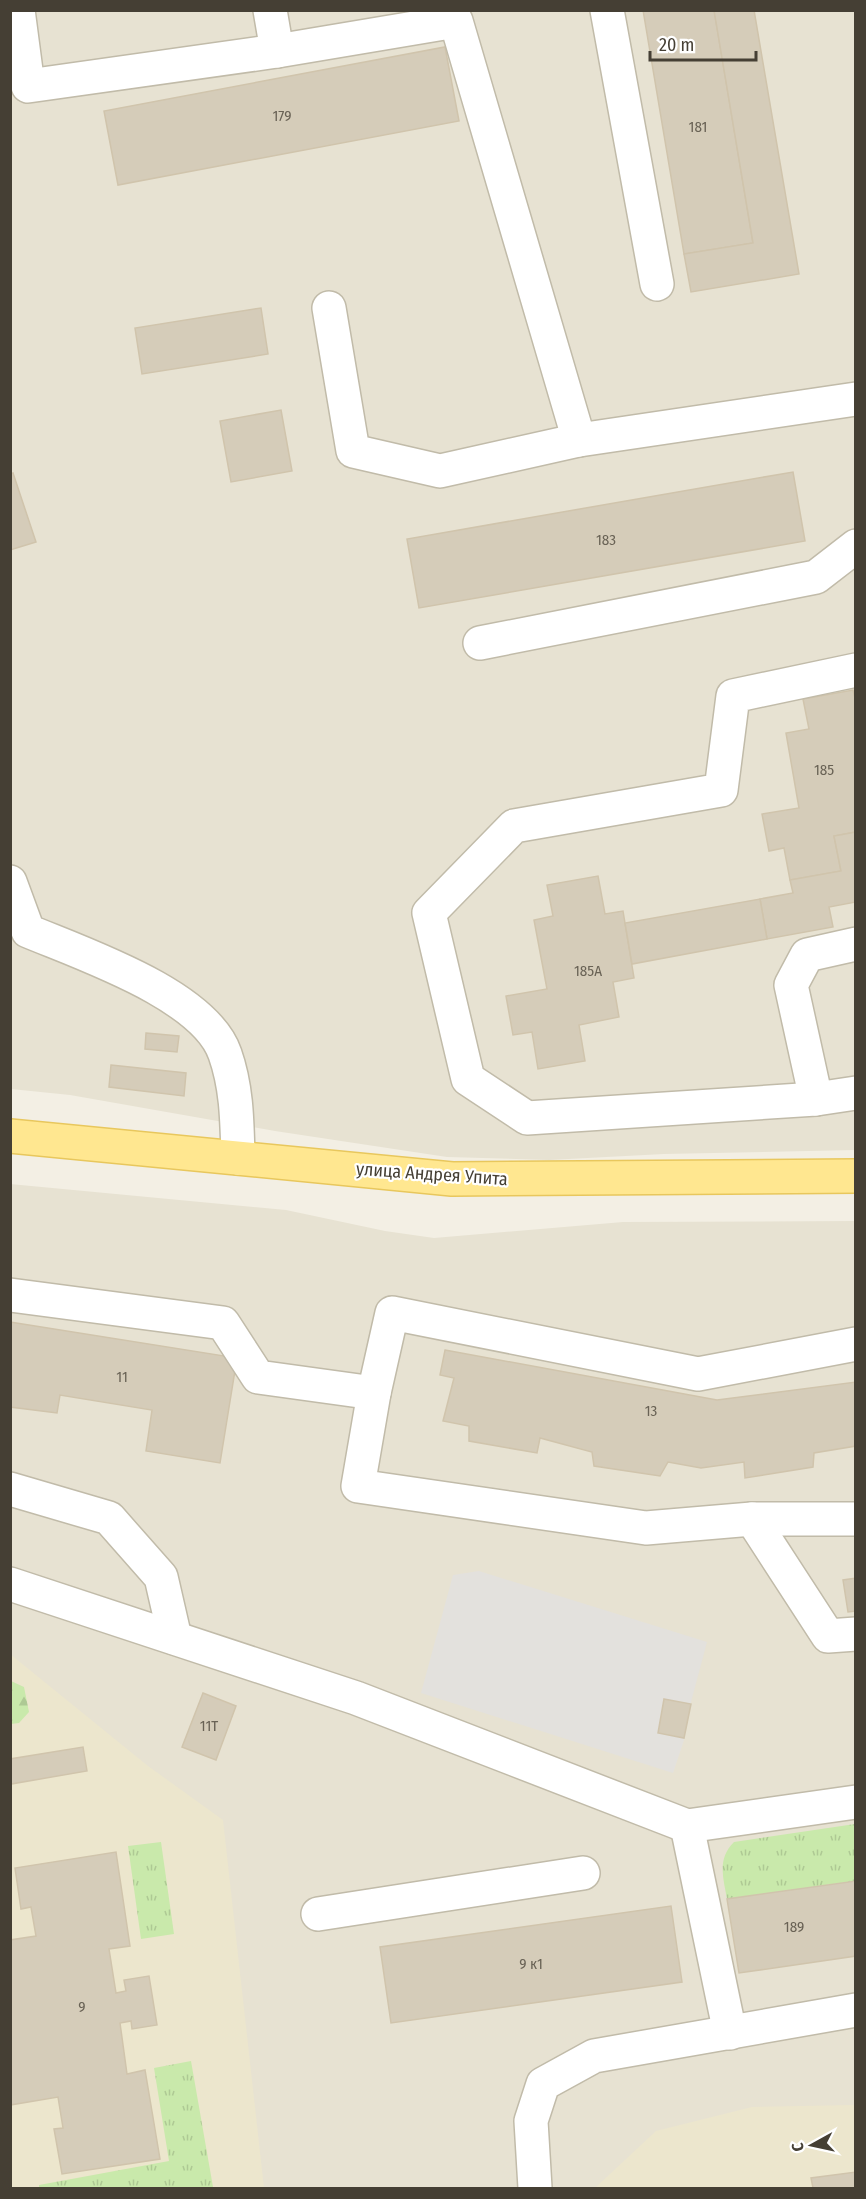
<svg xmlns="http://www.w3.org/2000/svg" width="866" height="2199" viewBox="0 0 866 2199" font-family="'Fira Sans Condensed',sans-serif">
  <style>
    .residential { fill: #e7e2d2 }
    .education { fill: #ece6cd }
    .grass { fill: url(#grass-tufts) }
    .forest { fill: url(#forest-firs) }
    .parking { fill: #e3e1dd }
    .building { fill: #d5ccb9; stroke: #d0c4ac; stroke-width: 1.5 }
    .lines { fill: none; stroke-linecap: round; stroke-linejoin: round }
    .minor-casing { stroke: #c1bba9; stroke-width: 36 }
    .major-casing { stroke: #e8c75d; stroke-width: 36 }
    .minor { stroke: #fff; stroke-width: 33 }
    .major { stroke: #ffe790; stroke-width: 33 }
    .labels { text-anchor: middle; stroke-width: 4.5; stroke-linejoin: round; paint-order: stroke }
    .number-label { font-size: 15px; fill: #696255 }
    .street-label { font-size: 18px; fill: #453f34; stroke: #fff }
  </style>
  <defs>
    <pattern id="grass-tufts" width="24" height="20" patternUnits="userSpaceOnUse" patternTransform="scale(1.5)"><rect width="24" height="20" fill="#c9e9ab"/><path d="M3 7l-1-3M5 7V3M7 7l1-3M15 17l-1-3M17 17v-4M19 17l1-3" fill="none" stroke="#aec994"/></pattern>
    <pattern id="forest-firs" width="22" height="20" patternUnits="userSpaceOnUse" patternTransform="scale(1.5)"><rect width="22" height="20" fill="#c9e9ab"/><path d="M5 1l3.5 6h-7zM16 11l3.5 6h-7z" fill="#aec994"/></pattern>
  </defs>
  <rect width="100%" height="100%" fill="#f3efe4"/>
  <!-- residential -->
  <g class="residential">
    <path d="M 11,11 L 855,11 L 855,1150 L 664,1154 L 549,1160 L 447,1157 L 275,1131 L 70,1095 L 11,1089 Z"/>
    <path d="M 10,1184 L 286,1210 L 385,1231 L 434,1238 L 623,1222 L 855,1221 L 855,2188 L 11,2188 Z"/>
  </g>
  <!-- education -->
  <g class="education">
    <path d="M 10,1654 L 148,1766 L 223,1820 L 264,2188 L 11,2188 Z"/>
    <path d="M 855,2105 L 855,2188 L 595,2188 L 656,2131 L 752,2107 Z"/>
  </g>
  <!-- grass -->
  <g class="grass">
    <path d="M 855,1824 L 855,1881 L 727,1899 C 723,1877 717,1859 734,1842 Z"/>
    <path d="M 161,1842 L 174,1934 L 141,1939 L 128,1846 Z"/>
    <path d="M 191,2061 L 213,2187 L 211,2188 L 39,2188 L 39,2185 L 169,2161 L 154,2068 Z"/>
  </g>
  <!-- forest -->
  <path class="forest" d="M 11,1681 L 24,1687 L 29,1712 L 19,1723 L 11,1724 Z"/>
  <!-- parking -->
  <path class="parking" d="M 479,1571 L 707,1642 L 691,1702 L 684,1740 L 673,1773 L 421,1693 L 453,1575 Z"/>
  <!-- building -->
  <g class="building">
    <path d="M 643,10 L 714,10 L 753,243 L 684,254 Z"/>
    <path d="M 714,10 L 754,10 L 799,274 L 691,292 L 684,254 L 753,243 Z"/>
    <path d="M 445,47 L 459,121 L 118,185 L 104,111 Z"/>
    <path d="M 261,308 L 268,354 L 142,374 L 135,328 Z"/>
    <path d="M 281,410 L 292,471 L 231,482 L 220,421 Z"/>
    <path d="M 793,472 L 805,541 L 419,608 L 407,539 Z"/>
    <path d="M 13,473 L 36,542 L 10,550 L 10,474 Z"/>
    <path d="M 853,690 L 856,702 L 856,832 L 834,836 L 841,871 L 790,880 L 784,848 L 769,851 L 762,814 L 799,808 L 786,733 L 809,729 L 803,699 Z"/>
    <path d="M 856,832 L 856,902 L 829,907 L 833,927 L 767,939 L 760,899 L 793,893 L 790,880 L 841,871 L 834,836 Z"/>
    <path d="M 598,876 L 605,914 L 623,911 L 634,978 L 613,982 L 619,1017 L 579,1025 L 585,1061 L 538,1069 L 532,1032 L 513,1035 L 506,996 L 547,989 L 534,920 L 553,916 L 547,885 Z"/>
    <path d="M 760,899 L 767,939 L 632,964 L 625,923 Z"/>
    <path d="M 146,1033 L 179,1036 L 177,1052 L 145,1049 Z"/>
    <path d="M 111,1065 L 186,1073 L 184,1096 L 109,1087 Z"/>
    <path d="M 10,1322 L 237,1358 L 220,1463 L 146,1451 L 152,1410 L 60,1395 L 57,1413 L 10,1407 Z"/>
    <path d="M 445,1350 L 717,1400 L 856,1382 L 856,1446 L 814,1453 L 813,1467 L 745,1478 L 744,1462 L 701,1468 L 668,1462 L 660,1476 L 594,1466 L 592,1452 L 540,1438 L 537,1453 L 469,1441 L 469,1426 L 443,1421 L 454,1378 L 440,1375 Z"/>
    <path d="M 856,1578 L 856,1611 L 848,1612 L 843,1580 Z"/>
    <path d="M 203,1693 L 236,1706 L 216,1760 L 182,1747 Z"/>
    <path d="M 664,1699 L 691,1704 L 684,1738 L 658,1733 Z"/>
    <path d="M 83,1747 L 87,1771 L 11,1784 L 10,1759 Z"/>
    <path d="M 116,1852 L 130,1946 L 109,1949 L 116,1993 L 126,1991 L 124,1980 L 149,1976 L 157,2025 L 132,2029 L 131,2021 L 120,2023 L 127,2074 L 145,2070 L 160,2159 L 62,2174 L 54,2129 L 63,2128 L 58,2097 L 10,2105 L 10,1940 L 36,1936 L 31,1907 L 21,1909 L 15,1868 Z"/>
    <path d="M 856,1881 L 856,1956 L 739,1973 L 727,1899 Z"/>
    <path d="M 671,1906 L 682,1982 L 391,2023 L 380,1947 Z"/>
    <path d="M 856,2172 L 856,2188 L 813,2188 L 811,2178 Z"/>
  </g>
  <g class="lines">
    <defs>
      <g id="minor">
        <path d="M 18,10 L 28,86 L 277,51 L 456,21 L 579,440 L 856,399"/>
        <path d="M 270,10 L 277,51"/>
        <path d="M 607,10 L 657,284"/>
        <path d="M 329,308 L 353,451 L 440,471 L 579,440"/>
        <path d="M 480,643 L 816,577 L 856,546"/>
        <path d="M 856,670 L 733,696 L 721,790 L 514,826 L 429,913 L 468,1079 L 527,1118 L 816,1099 L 856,1093"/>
        <path d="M 10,882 L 28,931 C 83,954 205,995 225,1054 C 237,1088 237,1122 238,1158"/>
        <path d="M 816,1099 L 791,985 L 807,955 L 856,944"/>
        <path d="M 10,1295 L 223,1323 L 258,1377 L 374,1393"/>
        <path d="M 856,1344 L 698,1374 L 392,1313 L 374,1393 L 358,1486 L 646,1528 L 752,1519 L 856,1519"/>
        <path d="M 10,1489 L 109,1518 L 161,1577 L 175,1638"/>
        <path d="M 752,1519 L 828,1636 L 856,1634"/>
        <path d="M 10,1584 L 356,1698 L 687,1826 L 856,1802"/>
        <path d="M 687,1826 L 730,2033"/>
        <path d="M 318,1914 L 583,1873"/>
        <path d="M 535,2188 L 531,2121 L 543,2084 L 594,2056 L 856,2010"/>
      </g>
      <path id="major" d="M 10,1136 L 452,1179 L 856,1176"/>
    </defs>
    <!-- minor casing -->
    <use href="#minor" class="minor-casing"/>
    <!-- major casing -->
    <use href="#major" class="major-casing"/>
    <!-- minor -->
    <use href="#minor" class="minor"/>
    <!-- major -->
    <use href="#major" class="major"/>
  </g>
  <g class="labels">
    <!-- number labels -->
    <g class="number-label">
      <text x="282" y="121">179</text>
      <text x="698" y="132">181</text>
      <text x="606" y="545">183</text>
      <text x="824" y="775">185</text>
      <text x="588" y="976">185А</text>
      <text x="122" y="1382">11</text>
      <text x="651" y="1416">13</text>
      <text x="209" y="1731">11Т</text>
      <text x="794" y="1932">189</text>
      <text x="531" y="1969">9 к1</text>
      <text x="82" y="2012">9</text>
    </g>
    <!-- street labels -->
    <g class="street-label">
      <text transform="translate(432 1174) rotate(4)" y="6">улица Андрея Упита</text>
    </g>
  </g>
  <!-- border -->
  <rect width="866" height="2199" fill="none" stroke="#453f34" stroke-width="24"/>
  <!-- north arrow -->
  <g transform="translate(812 2145) rotate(262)" stroke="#ffffff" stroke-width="4.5" paint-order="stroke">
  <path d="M0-4.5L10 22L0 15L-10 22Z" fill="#453f34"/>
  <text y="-9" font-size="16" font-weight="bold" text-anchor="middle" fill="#453f34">С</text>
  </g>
  <!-- scale -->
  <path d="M650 51v9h106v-9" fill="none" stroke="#453f34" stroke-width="3"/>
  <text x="659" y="51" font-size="18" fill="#453f34" stroke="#ffffff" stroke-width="4.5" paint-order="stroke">20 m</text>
</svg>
